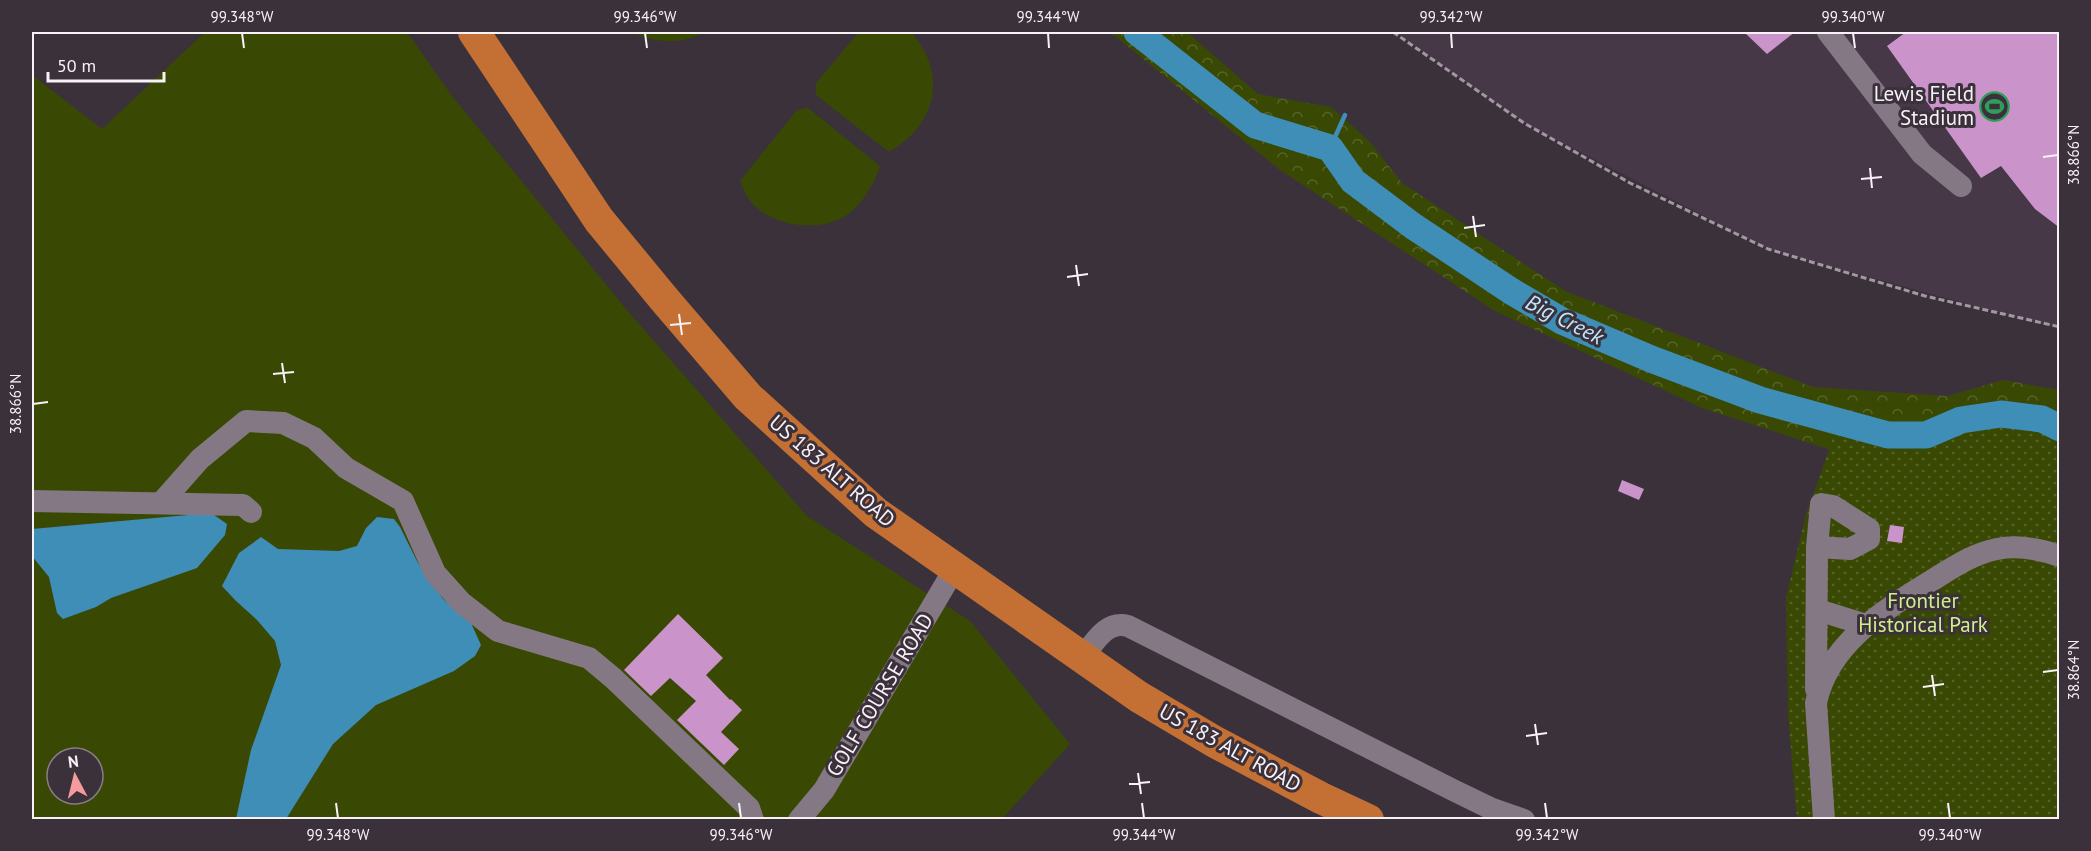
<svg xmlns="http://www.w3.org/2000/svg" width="2091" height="851" viewBox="0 0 2091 851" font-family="'PT Sans',sans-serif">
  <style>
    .built { fill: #473847 }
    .green { fill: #394904; fill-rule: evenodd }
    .forest { fill: url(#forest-crowns) }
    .park { fill: url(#park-dots) }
    .water { fill: #3f8eb8 }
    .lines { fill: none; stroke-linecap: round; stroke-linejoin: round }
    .stream { stroke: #3f8eb8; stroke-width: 4.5 }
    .river { stroke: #3f8eb8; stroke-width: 27 }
    .building { fill: #ca93ca }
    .path { stroke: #a198a1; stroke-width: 3; stroke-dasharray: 6 3; stroke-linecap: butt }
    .minor { stroke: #847884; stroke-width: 22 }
    .highway { stroke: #c47034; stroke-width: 32 }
    .ticks { fill: none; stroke: #f8f1f8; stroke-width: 2 }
    .labels { text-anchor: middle; stroke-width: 6; stroke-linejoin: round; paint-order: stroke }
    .poi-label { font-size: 21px; fill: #f8f1f8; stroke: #3b313b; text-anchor: end }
    .street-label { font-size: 21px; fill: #f8f1f8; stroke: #3b313b }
    .park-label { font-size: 21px; fill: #d1ef8d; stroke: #3b313b }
    .water-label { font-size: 22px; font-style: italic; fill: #c0e7fe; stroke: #3b313b }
    .neatline { fill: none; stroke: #f8f1f8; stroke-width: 2 }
    .ticks-label { font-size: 15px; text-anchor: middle; fill: #f8f1f8 }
  </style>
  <defs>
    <pattern id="forest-crowns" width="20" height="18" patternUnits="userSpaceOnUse" patternTransform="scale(1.5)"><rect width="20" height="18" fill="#394904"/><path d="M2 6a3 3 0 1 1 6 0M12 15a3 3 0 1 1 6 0" fill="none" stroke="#566429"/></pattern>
    <pattern id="park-dots" width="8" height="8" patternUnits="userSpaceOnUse" patternTransform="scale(1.5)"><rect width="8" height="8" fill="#394904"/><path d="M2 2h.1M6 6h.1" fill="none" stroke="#566429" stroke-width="1.8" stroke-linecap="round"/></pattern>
  </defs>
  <rect width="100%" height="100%" fill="#3b313b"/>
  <!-- built -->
  <path class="built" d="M 1395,32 L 2059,32 L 2059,327 L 2048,326 L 1768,249 L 1524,123 Z"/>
  <!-- green -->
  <g class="green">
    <path d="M 205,32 L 407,32 L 452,96 L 626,309 L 807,516 L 970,621 L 1070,744 L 1002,819 L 32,819 L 32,75 L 102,129 ZM 57,758 L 93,758 L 93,794 L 57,794 Z"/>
    <path d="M 631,32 L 705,32 C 681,45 656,43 631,32 Z"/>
    <path d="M 859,32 L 911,32 C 948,74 937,124 889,152 L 816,95 L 816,83 Z"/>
    <path d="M 808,108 L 880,166 C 873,187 861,207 842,218 C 814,232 772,226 751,202 C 746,196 743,188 740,181 L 797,110 Z"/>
  </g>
  <!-- forest -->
  <path class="forest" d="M 1110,32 L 1187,32 L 1258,94 L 1331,107 L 1370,142 L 1402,183 L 1565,291 L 1813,387 L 1948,396 L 2003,380 L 2059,390 L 2059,484 L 1921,479 L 1702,408 L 1495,311 L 1280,170 Z"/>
  <!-- park -->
  <path class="park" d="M 1845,406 L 1926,435 L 1961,420 L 2001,414 L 2042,419 L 2059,428 L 2059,819 L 1797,820 L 1788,714 L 1786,598 L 1806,514 Z"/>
  <!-- water -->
  <g class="water">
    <path d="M 188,515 L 214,515 L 227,524 L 225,535 L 197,568 L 111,598 L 96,607 L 63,619 L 57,613 L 49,577 L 32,556 L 32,529 Z"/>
    <path d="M 377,517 L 394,519 L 400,527 L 418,563 L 443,599 L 471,623 L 481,645 L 475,656 L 454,671 L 376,705 L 333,744 L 286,819 L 236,819 L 251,750 L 281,665 L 275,641 L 257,620 L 235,600 L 222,586 L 239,553 L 261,537 L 278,549 L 339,551 L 357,546 L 366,528 Z"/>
  </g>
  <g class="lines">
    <!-- stream -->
    <path class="stream" d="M 1330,148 L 1345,115"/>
    <!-- river -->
    <path class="river" d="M 1137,32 L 1255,125 L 1330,148 L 1353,181 L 1413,226 L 1511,291 L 1562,321 L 1651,359 L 1760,400 L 1888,435 L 1926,435 L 1961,420 L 2001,414 L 2042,419 L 2060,428"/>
  </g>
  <!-- building -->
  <g class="building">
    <path d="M 1744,32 L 1795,32 L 1767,54 Z"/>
    <path d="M 1906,32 L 2060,32 L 2060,228 L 2035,209 L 2001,166 L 1981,178 L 1887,46 Z"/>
    <path d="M 1622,480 L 1644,489 L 1639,500 L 1618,491 Z"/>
    <path d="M 1890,525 L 1904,527 L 1902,543 L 1887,541 Z"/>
    <path d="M 678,614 L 723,658 L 706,675 L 730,700 L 731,699 L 742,710 L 721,732 L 739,749 L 724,765 L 677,720 L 696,701 L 670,678 L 651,696 L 624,670 Z"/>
  </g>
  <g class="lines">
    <!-- path -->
    <path class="path" d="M 1393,32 L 1524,123 L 1630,183 L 1768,249 L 1925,296 L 2060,327"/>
    <!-- minor -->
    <g class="minor">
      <path d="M 1828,32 L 1922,154 L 1961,186"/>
      <path d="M 32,501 L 243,505 L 251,512"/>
      <path d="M 161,503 L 200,459 L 246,421 L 283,423 L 314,438 L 346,468 L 403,501 L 435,573 L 462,603 L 498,631 L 589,658 L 613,678 L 749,808 L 753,820"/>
      <path d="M 1818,610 L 1866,625"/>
      <path d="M 1083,657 C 1094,643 1106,620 1128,626 L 1453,790 L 1490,808 L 1524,820"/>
      <path d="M 1816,689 L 1817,547 L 1821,504 L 1833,506 L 1869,529 L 1869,539 L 1850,549 L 1817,547"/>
      <path d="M 799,820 L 824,790 L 955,568"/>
      <path d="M 1824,820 L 1816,703 C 1828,644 1884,610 1931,581 C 1952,568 1972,554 1997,549 C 2017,545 2040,549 2060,556"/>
    </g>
    <!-- highway -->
    <path class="highway" d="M 474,32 L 599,220 L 664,299 L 748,397 L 876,513 L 1139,697 L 1215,742 L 1321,798 L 1368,820"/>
  </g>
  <!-- ticks -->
  <path class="ticks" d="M 242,33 L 244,48M 645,33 L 647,48M 1048,33 L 1049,48M 1451,33 L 1452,48M 1853,33 L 1855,48M 2043,157 L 2058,155M 1870,168 L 1872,188M 1861,179 L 1882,177M 1473,216 L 1476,237M 1464,228 L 1485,225M 1076,265 L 1079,286M 1067,277 L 1088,274M 679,314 L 682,335M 670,325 L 691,323M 282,363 L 285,383M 273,374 L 294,372M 33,404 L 48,402M 2043,672 L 2058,670M 1932,675 L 1935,696M 1923,687 L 1944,684M 1535,724 L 1538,745M 1526,736 L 1547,733M 1138,773 L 1141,794M 1129,784 L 1150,782M 336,803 L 338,818M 739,803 L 741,818M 1142,803 L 1144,818M 1545,803 L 1547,818M 1948,803 L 1950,818"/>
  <!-- icons -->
  <defs>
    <symbol id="stadium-ring" viewBox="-11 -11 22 22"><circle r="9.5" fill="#3b313b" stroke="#2e9e5b" stroke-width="1.5"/><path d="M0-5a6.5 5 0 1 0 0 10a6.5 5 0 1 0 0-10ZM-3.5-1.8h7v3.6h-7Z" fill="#2e9e5b"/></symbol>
  </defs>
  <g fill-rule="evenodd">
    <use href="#stadium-ring" x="1978" y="90" width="33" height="33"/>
  </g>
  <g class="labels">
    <!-- poi labels -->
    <g class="poi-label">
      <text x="1974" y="101">Lewis Field<tspan x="1974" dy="24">Stadium</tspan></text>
    </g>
    <!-- street labels -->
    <g class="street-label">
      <text transform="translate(832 471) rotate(41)" y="7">US 183 ALT ROAD</text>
      <text transform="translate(880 695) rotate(-59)" y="7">GOLF COURSE ROAD</text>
      <text transform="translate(1230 748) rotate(29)" y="7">US 183 ALT ROAD</text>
    </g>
    <!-- park labels -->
    <g class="park-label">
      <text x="1923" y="608">Frontier<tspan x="1923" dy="24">Historical Park</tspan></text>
    </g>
    <!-- water labels -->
    <g class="water-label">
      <text transform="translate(1565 319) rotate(27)" y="8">Big Creek</text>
    </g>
  </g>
  <!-- border -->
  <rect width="2091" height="851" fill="none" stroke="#3b313b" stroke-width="66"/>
  <!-- north arrow -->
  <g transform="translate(75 776) rotate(353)"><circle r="28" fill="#3b313b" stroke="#877e87" stroke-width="1.5"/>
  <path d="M0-4.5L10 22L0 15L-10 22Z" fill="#f59b9d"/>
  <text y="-9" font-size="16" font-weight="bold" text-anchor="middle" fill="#f8f1f8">N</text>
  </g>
  <!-- scale -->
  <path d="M48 72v9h116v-9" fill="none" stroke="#f8f1f8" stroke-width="3"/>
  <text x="57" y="72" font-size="18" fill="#f8f1f8" stroke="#3b313b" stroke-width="4.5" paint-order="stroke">50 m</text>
  <rect x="33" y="33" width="2025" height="785" class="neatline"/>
  <g class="ticks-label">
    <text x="242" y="22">99.348°W</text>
    <text x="645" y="22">99.346°W</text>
    <text x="1048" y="22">99.344°W</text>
    <text x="1451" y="22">99.342°W</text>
    <text x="1853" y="22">99.340°W</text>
    <text transform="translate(2074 155) rotate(-90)" y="5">38.866°N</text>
    <text transform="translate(16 404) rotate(-90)" y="5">38.866°N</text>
    <text transform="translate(2074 670) rotate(-90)" y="5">38.864°N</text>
    <text x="338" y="840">99.348°W</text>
    <text x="741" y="840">99.346°W</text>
    <text x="1144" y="840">99.344°W</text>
    <text x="1547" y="840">99.342°W</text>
    <text x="1950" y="840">99.340°W</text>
  </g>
</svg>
